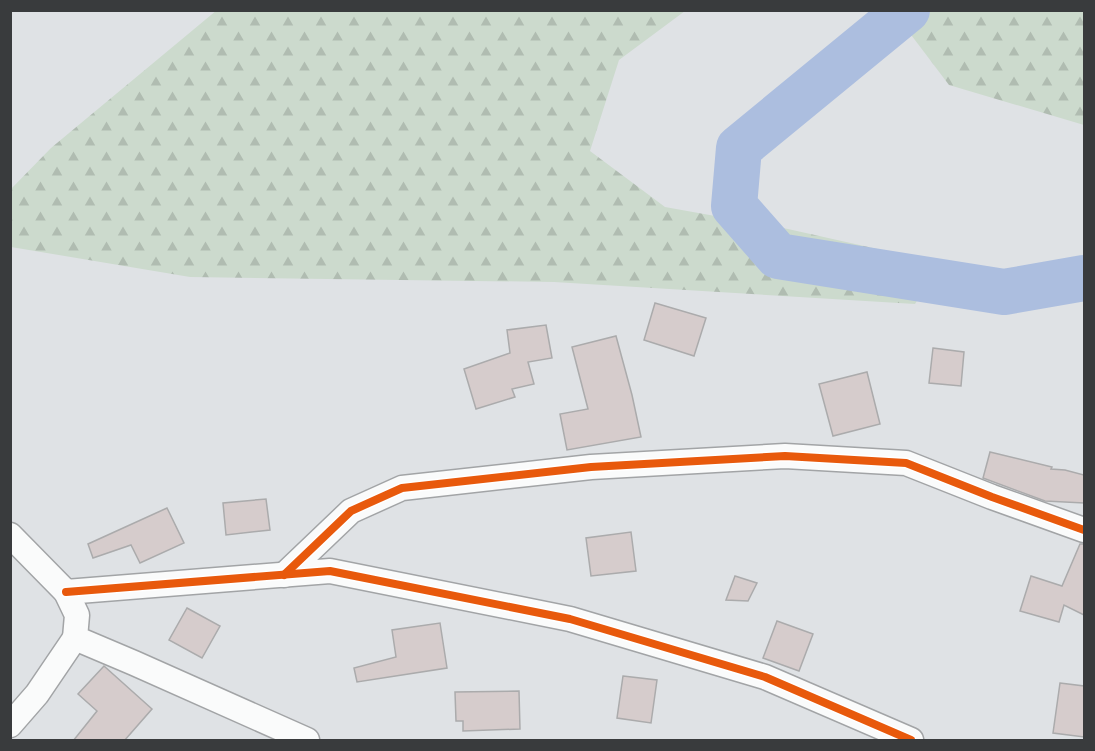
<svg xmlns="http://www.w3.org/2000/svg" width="1095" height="751" viewBox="0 0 1095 751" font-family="'PT Sans Narrow',sans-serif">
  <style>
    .forest { fill: url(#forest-firs) }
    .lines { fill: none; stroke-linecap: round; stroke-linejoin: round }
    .river { stroke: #acbedf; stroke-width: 46 }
    .building { fill: #d6cccc; stroke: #ababac; stroke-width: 1.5 }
    .minor-casing { stroke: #a2a4a6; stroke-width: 27 }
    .minor { stroke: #fafbfb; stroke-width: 24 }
    .cycleway-casing { stroke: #fff; stroke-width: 11 }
    .cycleway { stroke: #e8590c; stroke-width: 8 }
  </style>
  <defs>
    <pattern id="forest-firs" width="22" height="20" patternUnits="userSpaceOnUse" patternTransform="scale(1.5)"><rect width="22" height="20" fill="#ccdacd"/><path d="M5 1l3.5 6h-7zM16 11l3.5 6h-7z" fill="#b0bcb1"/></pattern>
  </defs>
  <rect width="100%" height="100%" fill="#dfe2e5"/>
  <!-- forest -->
  <g class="forest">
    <path d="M 217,10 L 685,11 L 619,60 L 590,151 L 665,207 L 788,229 L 940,263 L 915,304 L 554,282 L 190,277 L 11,247 L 11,189 L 51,148 Z"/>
    <path d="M 1083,11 L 1084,12 L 1084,125 L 949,85 L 893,11 Z"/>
  </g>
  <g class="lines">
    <!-- river -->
    <path class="river" d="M 907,10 L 739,148 L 734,206 L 778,256 L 1004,292 L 1084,278"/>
  </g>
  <!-- building -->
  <g class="building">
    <path d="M 655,303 L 706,318 L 694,356 L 644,340 Z"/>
    <path d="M 546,325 L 552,358 L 528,362 L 534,384 L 512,389 L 515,397 L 476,409 L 464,369 L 510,353 L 507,330 Z"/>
    <path d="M 616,336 L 632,395 L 641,437 L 567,450 L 560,414 L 588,409 L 572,347 Z"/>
    <path d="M 933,348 L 964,352 L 961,386 L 929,383 Z"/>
    <path d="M 867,372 L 880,424 L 833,436 L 819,384 Z"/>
    <path d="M 990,452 L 1052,467 L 1051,469 L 1065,470 L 1084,475 L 1084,503 L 1045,501 L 983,478 Z"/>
    <path d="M 266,499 L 270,530 L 226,535 L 223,503 Z"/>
    <path d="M 167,508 L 184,543 L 140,563 L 131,545 L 93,558 L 88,544 Z"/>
    <path d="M 631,532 L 636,571 L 591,576 L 586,538 Z"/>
    <path d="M 1080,544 L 1084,544 L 1084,615 L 1064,605 L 1059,622 L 1020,611 L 1031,576 L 1062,586 Z"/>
    <path d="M 735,576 L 757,583 L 748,601 L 726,600 Z"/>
    <path d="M 187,608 L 220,626 L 202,658 L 169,640 Z"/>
    <path d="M 777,621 L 813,634 L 799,671 L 763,658 Z"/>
    <path d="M 440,623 L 447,668 L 357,682 L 354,668 L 396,657 L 392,630 Z"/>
    <path d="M 104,666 L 152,709 L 124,741 L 73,741 L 97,711 L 78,694 Z"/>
    <path d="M 623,676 L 657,680 L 651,723 L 617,718 Z"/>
    <path d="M 1060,683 L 1084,686 L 1084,737 L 1053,733 Z"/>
    <path d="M 519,691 L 520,729 L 463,731 L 463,721 L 456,721 L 455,692 Z"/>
  </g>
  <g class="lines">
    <defs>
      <g id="minor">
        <path d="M 10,535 L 66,592 L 77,615 L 75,638 L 134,663 L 307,740"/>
        <path d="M 284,575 L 351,511 L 402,488 L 591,467 L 785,456 L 906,463 L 992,497 L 1084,530"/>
        <path d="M 66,592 L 330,571 L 570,619 L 765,677 L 911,740"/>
        <path d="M 10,725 L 37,694 L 75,638"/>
      </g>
    </defs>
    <!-- minor casing -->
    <use href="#minor" class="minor-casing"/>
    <!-- minor -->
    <use href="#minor" class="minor"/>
    <defs>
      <g id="cycleway">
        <path d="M 284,575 L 351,511 L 402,488 L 591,467 L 785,456 L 906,463 L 992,497 L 1084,530"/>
        <path d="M 66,592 L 330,571 L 570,619 L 765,677 L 911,740"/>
      </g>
    </defs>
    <!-- cycleway casing -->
    <use href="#cycleway" class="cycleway-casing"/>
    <!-- cycleway -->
    <use href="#cycleway" class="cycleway"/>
  </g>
  <!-- border -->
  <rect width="1095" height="751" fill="none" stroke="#393b3d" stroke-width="24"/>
</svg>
